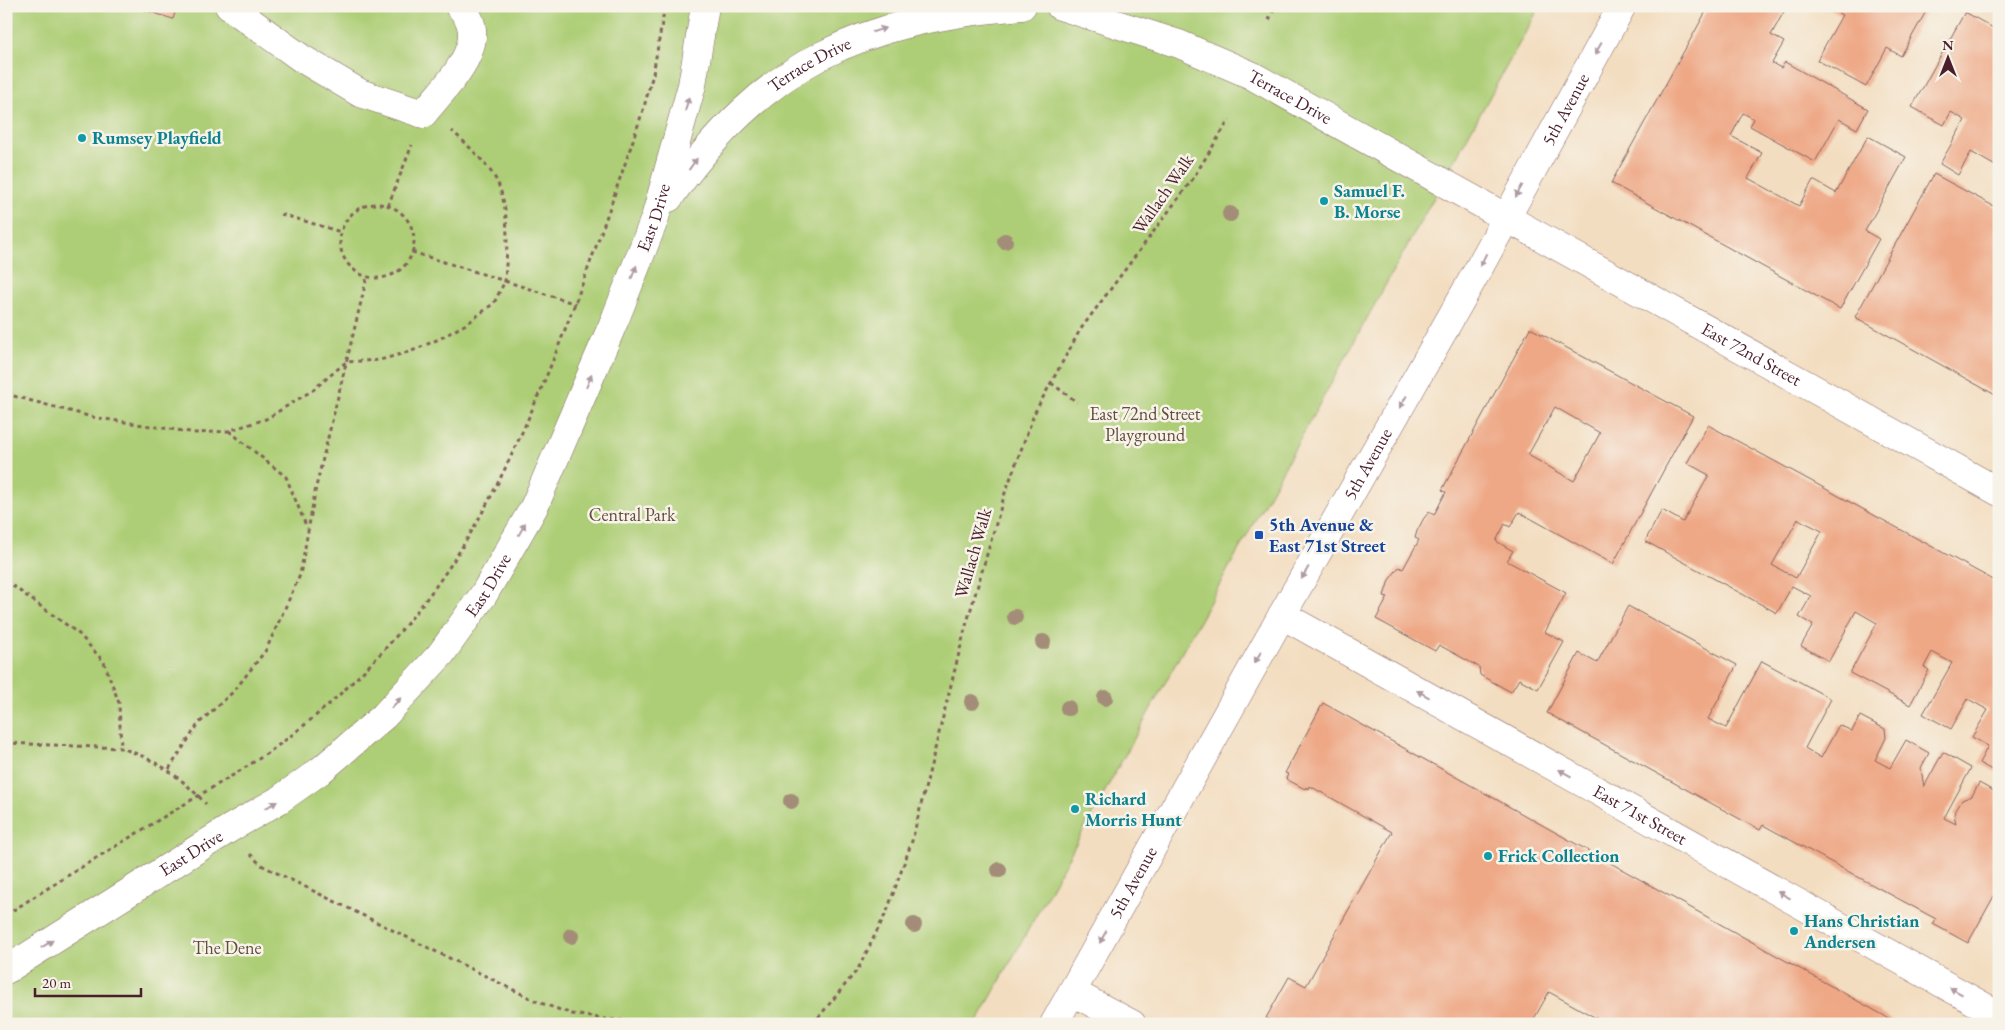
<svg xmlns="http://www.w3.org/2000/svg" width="2005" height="1030" viewBox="0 0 2005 1030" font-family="'EB Garamond',serif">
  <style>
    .green { fill: #adce76; stroke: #7c7650 }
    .building { fill: #eea886; fill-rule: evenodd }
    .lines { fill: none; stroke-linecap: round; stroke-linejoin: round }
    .minor-casing { stroke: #85625f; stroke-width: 29 }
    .major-casing { stroke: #85625f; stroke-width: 29 }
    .path { stroke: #85625f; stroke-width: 3; stroke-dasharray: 4 4; stroke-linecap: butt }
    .minor { stroke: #fff; stroke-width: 28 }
    .major { stroke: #fff; stroke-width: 28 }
    .tree { fill: #a48d78 }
    .oneway { fill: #ae9aa0 }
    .culture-dot { fill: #0f9aa8; stroke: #f7f3e8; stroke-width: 2 }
    .transit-dot { fill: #1a4fb4; stroke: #f7f3e8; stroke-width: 2 }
    .labels { text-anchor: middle; stroke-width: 5; stroke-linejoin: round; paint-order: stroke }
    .street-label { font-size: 18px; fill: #4a1f2b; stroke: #f7f3e8 }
    .culture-label { font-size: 18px; font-weight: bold; fill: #0d838f; stroke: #f7f3e8; text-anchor: start }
    .park-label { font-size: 18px; fill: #634b3e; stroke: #f7f3e8 }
    .transit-label { font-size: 18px; font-weight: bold; fill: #164399; stroke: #f7f3e8; text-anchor: start }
  </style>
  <rect width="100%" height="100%" fill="#f7f3e8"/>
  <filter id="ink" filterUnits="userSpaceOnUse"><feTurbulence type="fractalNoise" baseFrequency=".02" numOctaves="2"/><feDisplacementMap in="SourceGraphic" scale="10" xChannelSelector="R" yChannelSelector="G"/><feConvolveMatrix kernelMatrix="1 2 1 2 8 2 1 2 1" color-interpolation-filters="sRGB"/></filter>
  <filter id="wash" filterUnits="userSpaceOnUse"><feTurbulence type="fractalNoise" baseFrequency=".0096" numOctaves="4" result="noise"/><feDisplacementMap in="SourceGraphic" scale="20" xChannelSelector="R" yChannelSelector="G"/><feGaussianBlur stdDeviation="1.12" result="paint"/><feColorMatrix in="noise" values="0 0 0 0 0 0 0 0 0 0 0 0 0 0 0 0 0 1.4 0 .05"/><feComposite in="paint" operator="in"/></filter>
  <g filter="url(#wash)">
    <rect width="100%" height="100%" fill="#f3ddc0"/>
    <!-- green -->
    <path class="green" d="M 6,6 L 1540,6 L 976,1024 L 6,1024 Z"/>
    <g id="blocks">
      <!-- building -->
      <g class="building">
        <path d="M 132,6 L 177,6 L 173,19 Z"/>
        <path d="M 1709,6 L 1787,6 L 1771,35 L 1784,42 L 1772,63 L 1781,68 L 1785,62 L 1868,109 L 1857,129 L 1839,119 L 1815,162 L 1750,126 L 1754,119 L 1743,113 L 1731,136 L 1762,153 L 1748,178 L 1799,206 L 1813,180 L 1836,193 L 1868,136 L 1906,157 L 1865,231 L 1879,239 L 1840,309 L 1611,183 Z"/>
        <path d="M 1826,6 L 1929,6 L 1901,56 L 1887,48 L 1866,87 L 1817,60 L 1842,15 Z"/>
        <path d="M 1965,12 L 1997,30 L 1999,26 L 1999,168 L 1971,152 L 1958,175 L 1940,164 L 1965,120 L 1951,112 L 1944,125 L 1912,107 Z"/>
        <path d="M 1934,174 L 1999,209 L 1999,397 L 1855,317 Z"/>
        <path d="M 1530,328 L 1693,416 L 1613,564 L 1519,512 L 1510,527 L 1505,524 L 1496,541 L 1513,551 L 1507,561 L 1566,593 L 1545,632 L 1564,642 L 1538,689 L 1519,679 L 1511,692 L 1480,675 L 1479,667 L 1439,645 L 1435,651 L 1376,619 L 1388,597 L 1384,596 L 1389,580 L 1399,567 L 1403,569 L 1419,540 L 1415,538 L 1417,531 L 1424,518 L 1429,512 L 1434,515 L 1446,492 L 1442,490 ZM 1555,407 L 1600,433 L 1574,481 L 1528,455 Z"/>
        <path d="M 1708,425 L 1999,583 L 1999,774 L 1979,763 L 1988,746 L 1972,737 L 1988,710 L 1968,699 L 1951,729 L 1923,714 L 1952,663 L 1932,652 L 1924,667 L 1929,670 L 1910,705 L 1850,673 L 1877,623 L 1856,611 L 1829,661 L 1801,646 L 1813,625 L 1799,617 L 1811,596 L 1792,586 L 1777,613 L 1645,541 L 1662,510 L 1683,522 L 1709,475 L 1687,463 ZM 1798,519 L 1822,531 L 1796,578 L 1772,565 Z"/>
        <path d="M 1628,606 L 1737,665 L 1708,719 L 1726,728 L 1762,661 L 1831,699 L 1805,748 L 1821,758 L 1839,725 L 1852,731 L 1860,716 L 1885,729 L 1886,738 L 1875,760 L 1890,768 L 1906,740 L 1929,753 L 1921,768 L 1924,787 L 1943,752 L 1971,768 L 1944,818 L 1956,824 L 1954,814 L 1962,800 L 1972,796 L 1979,783 L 1999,794 L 1999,887 L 1968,943 L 1933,924 L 1936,919 L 1871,884 L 1763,825 L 1760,830 L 1547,713 L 1579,653 L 1597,663 Z"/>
        <path d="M 1323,703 L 1711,919 L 1899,1024 L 1607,1024 L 1549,992 L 1531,1024 L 1277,1024 L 1266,1018 L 1289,977 L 1306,986 L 1392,832 L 1310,786 L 1309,789 L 1306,787 L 1305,789 L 1286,779 L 1288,774 L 1285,773 Z"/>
      </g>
    </g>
  </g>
  <g filter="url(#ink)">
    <use href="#blocks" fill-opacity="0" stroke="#85625f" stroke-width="1"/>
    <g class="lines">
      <defs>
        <g id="minor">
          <path d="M 229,6 L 301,58 L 360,93 L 423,114 C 445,86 496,41 459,6"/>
          <path id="s1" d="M 1060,6 L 1179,44 L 1251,75 L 1505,217"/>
          <path id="s2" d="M 669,198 C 765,62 858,20 1022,6"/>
          <path id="s3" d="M 1282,615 L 1999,1015"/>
          <path id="s4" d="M 6,970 L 229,829 L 279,800 L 320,771 L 384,716 L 441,654 L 484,594 L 534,507 L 616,317 L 655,218 L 692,85 L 705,6"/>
          <path d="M 1072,992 L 1132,1024"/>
        </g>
        <g id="major">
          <path id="s5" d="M 1505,217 L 1999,492"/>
          <path id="s6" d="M 1054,1024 L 1282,615 L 1479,268 L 1622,6"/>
          <path d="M 1998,1024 L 1999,1022"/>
        </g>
      </defs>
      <!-- minor casing -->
      <use href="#minor" class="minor-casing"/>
      <!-- major casing -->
      <use href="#major" class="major-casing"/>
      <!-- path -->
      <g class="path">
        <path d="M 1269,20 L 1275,6"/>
        <circle cx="377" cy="241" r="37"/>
        <path d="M 388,206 L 412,145"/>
        <path d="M 281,214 L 341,232"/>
        <path d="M 412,252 L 505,281 C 507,249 510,216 499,186 C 493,169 466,143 452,131"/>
        <path d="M 1051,383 L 1077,402"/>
        <path d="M 6,394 L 92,417 L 196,433 L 228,431 L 266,419 L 313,390 L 346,362 L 380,360 L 412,351 L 441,338 L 468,323 L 494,303 L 505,281 L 576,304"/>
        <path d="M 229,431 L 286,477 L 307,528"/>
        <path d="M 6,581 L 79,634 L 104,662 L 119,703 L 121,748"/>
        <path d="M 6,743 L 121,748 C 157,760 180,776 206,804"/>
        <path d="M 169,769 L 199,723 L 234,691 L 266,650 L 300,575 L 316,487 L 367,277"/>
        <path d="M 250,854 L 261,865 L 538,1002 L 572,1014 L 605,1019 L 670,1024"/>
        <path d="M 6,915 C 69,874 134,835 198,796 C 232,776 266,756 297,731 C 351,688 401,636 441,579 C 486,515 519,442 549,370 C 584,283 615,195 644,107 L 653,74 L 665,6"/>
        <path d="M 813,1024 L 858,969 L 887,911 L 912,841 L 965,629 L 1005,493 L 1035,412 L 1080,330 L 1192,180 L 1229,120"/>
      </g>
      <!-- minor -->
      <use href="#minor" class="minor"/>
      <!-- major -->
      <use href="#major" class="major"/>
    </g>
    <!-- trees -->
    <g class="tree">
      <circle cx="1230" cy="214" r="8"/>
      <circle cx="1005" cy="241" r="8"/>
      <circle cx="1015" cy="617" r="8"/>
      <circle cx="1043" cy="642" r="8"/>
      <circle cx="1105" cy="698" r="8"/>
      <circle cx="972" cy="702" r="8"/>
      <circle cx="1068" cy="708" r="8"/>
      <circle cx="791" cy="801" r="8"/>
      <circle cx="999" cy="870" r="8"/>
      <circle cx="914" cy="925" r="8"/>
      <circle cx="571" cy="936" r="8"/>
    </g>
    <!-- one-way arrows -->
    <defs><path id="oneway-solid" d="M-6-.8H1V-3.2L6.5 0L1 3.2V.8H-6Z" transform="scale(1.25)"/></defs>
    <g class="oneway">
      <use href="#oneway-solid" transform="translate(879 30) rotate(-17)"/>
      <use href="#oneway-solid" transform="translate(1598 49) rotate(119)"/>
      <use href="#oneway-solid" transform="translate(687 104) rotate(-76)"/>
      <use href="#oneway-solid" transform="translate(693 164) rotate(-54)"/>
      <use href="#oneway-solid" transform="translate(1519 191) rotate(119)"/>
      <use href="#oneway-solid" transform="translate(1483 260) rotate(117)"/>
      <use href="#oneway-solid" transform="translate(634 272) rotate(-69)"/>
      <use href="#oneway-solid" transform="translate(589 381) rotate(-67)"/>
      <use href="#oneway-solid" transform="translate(1403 402) rotate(120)"/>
      <use href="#oneway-solid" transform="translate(522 529) rotate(-62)"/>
      <use href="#oneway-solid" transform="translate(1305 573) rotate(120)"/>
      <use href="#oneway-solid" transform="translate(1258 657) rotate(119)"/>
      <use href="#oneway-solid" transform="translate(1423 694) rotate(-151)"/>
      <use href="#oneway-solid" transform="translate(396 703) rotate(-47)"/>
      <use href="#oneway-solid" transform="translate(1565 773) rotate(-151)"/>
      <use href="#oneway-solid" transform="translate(271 805) rotate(-30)"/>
      <use href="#oneway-solid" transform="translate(1784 895) rotate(-151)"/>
      <use href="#oneway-solid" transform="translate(1103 937) rotate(119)"/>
      <use href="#oneway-solid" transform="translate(47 944) rotate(-32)"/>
      <use href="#oneway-solid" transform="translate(1956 991) rotate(-151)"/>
    </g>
  </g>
  <!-- markers -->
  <g class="culture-dot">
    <circle cx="82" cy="138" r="5"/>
    <circle cx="1324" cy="201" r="5"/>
    <circle cx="1075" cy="809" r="5"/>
    <circle cx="1488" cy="856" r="5"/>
    <circle cx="1794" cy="931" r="5"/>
  </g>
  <rect class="transit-dot" x="1254" y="530" width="10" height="10" rx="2.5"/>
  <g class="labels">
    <!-- street labels -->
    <g class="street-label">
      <text dy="6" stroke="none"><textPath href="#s2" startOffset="196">Terrace Drive</textPath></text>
      <text dy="6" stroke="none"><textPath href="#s1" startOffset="248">Terrace Drive</textPath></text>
      <text dy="6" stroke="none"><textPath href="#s6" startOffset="1048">5th Avenue</textPath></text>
      <text transform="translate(1163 194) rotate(-55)" y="6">Wallach Walk</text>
      <text dy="6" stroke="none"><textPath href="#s4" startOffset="1028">East Drive</textPath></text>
      <text dy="6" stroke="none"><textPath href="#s5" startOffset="282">East 72nd Street</textPath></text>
      <text dy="6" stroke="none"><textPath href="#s6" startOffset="642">5th Avenue</textPath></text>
      <text transform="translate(973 553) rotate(-74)" y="6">Wallach Walk</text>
      <text dy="6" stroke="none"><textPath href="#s4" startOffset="624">East Drive</textPath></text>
      <text dy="6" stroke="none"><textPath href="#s3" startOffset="410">East 71st Street</textPath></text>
      <text dy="6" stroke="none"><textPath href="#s4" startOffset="219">East Drive</textPath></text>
      <text dy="6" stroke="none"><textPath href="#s6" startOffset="162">5th Avenue</textPath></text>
    </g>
    <!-- culture labels -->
    <g class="culture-label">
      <text x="92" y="144">Rumsey Playfield</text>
      <text x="1334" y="197">Samuel F.<tspan x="1334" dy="21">B. Morse</tspan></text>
      <text x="1085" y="805">Richard<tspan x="1085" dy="21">Morris Hunt</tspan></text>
      <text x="1498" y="862">Frick Collection</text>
      <text x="1804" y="927">Hans Christian<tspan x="1804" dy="21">Andersen</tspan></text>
    </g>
    <!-- park labels -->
    <g class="park-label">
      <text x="1145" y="420">East 72nd Street<tspan x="1145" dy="21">Playground</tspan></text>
      <text x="632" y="521">Central Park</text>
      <text x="227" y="954">The Dene</text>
    </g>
    <!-- transit labels -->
    <g class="transit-label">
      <text x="1269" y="531">5th Avenue &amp;<tspan x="1269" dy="21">East 71st Street</tspan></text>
    </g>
  </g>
  <!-- margin -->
  <rect width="2005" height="1030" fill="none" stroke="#f7f3e8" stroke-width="25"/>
  <!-- north arrow -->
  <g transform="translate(1948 58)" stroke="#f7f3e8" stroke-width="4" paint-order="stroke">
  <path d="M0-4L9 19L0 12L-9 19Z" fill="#4a1f2b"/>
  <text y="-8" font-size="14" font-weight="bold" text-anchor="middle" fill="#4a1f2b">N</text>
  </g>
  <!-- scale -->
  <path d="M35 988v8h106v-8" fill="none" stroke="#4a1f2b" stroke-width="2.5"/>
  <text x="42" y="988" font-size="15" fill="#4a1f2b" stroke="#f7f3e8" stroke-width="4" paint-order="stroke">20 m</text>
</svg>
